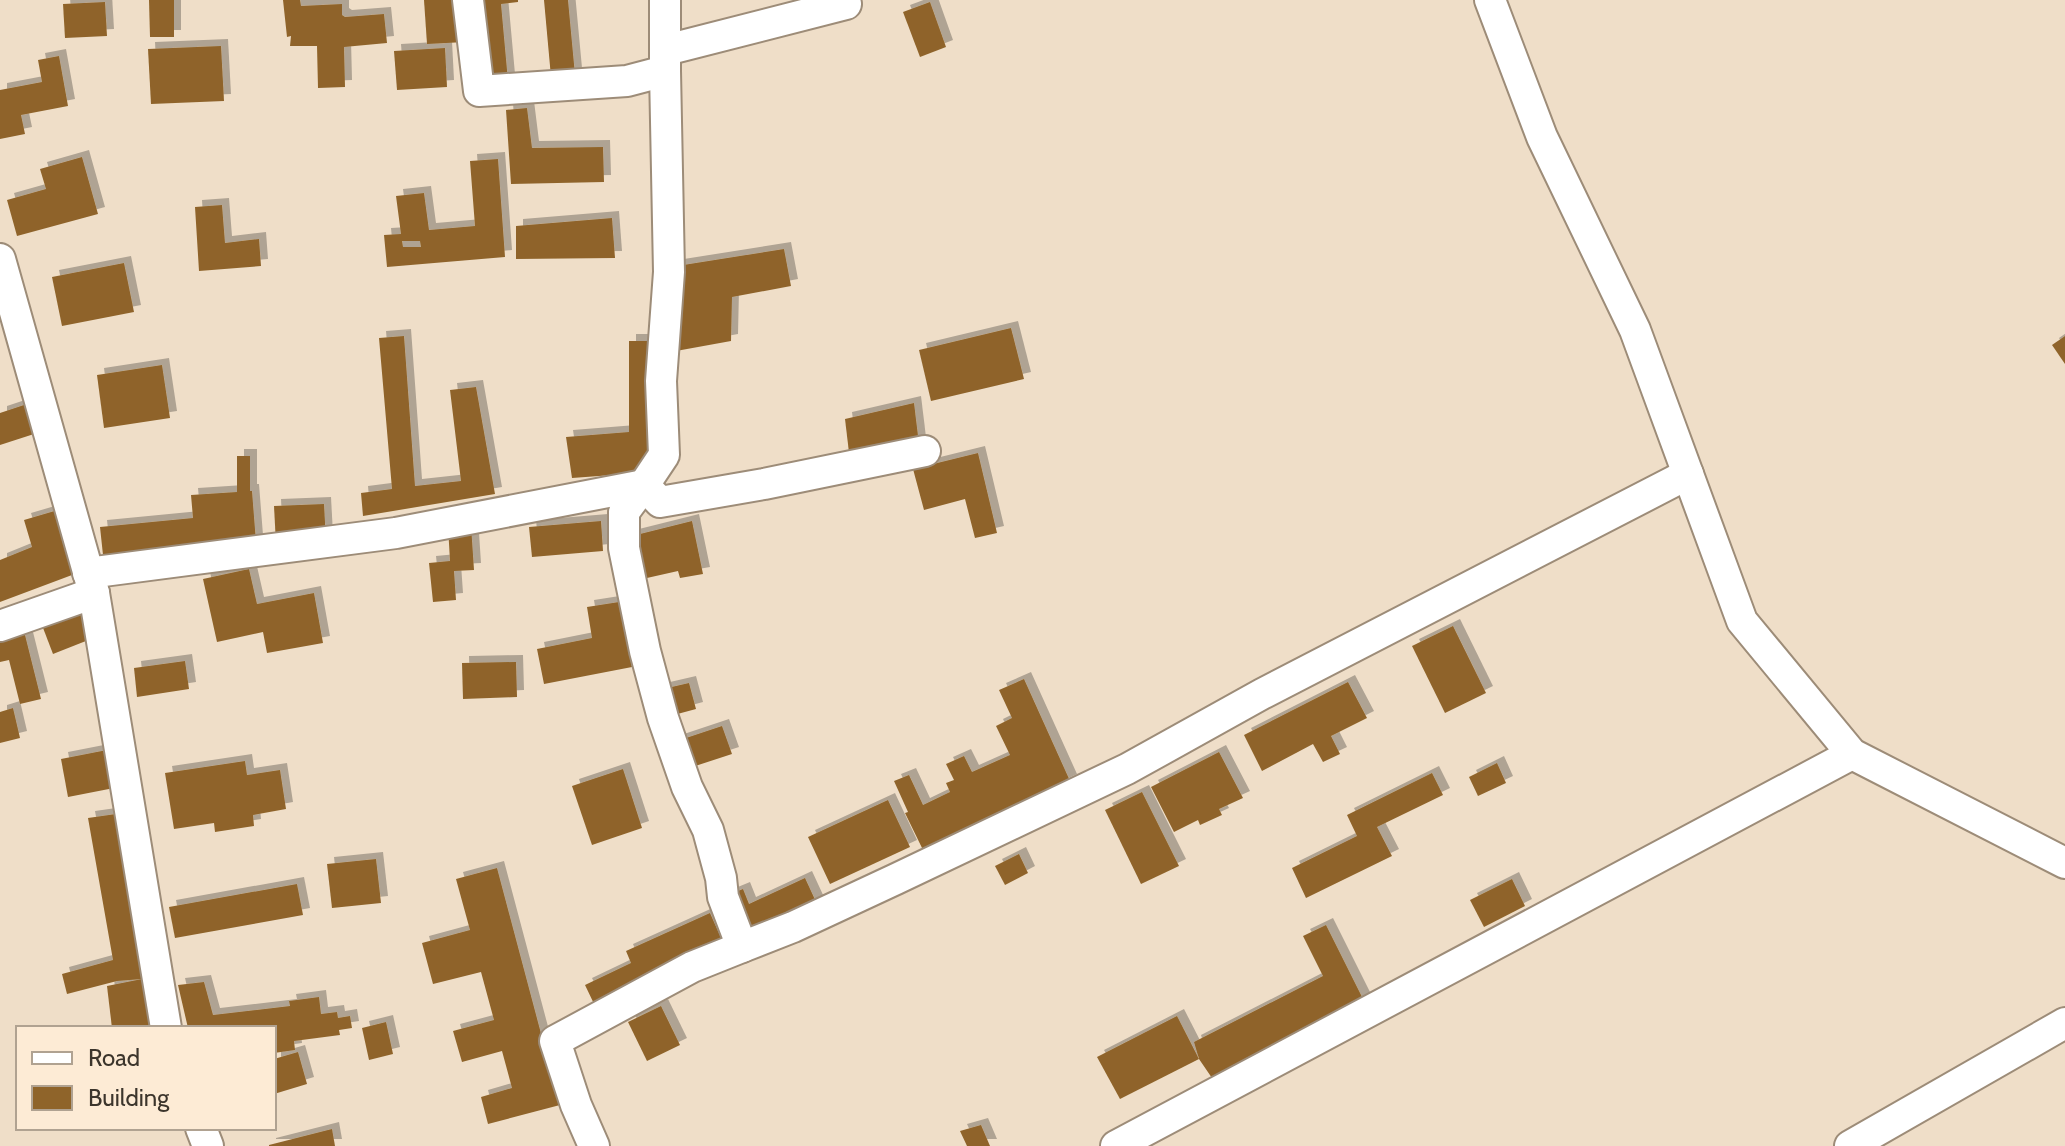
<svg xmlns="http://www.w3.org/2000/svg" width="2065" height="1146" viewBox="0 0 2065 1146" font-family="Cabin,sans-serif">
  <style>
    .building { fill: #8f642a; fill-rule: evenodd; filter: url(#shadow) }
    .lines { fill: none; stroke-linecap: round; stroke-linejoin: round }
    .street-casing { stroke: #9d8c78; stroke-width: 34 }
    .street { stroke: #fff; stroke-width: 30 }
  </style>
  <defs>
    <filter id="shadow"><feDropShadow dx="7" dy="-7" stdDeviation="0" flood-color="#0004"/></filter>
  </defs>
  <rect width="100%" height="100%" fill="#efdec8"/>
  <!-- building -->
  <g class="building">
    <path d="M 149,0 L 174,0 L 174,37 L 150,37 Z"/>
    <path d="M 283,0 L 300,0 L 301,6 L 342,4 L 342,15 L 345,17 L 384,14 L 387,43 L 344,47 L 345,87 L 318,88 L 317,46 L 290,46 L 291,36 L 287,37 Z"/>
    <path d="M 424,0 L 462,0 L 465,42 L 427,44 Z"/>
    <path d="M 477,0 L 518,0 L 518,2 L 501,4 L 508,81 L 484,83 Z"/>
    <path d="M 544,0 L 568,0 L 575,75 L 551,77 Z"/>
    <path d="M 105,2 L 107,36 L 65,38 L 63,4 Z"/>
    <path d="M 930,2 L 946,47 L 920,57 L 903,12 Z"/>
    <path d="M 221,46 L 224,101 L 151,104 L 148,49 Z"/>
    <path d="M 445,48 L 447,87 L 397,90 L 394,51 Z"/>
    <path d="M 59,56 L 68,106 L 21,115 L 25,134 L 0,139 L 0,90 L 42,82 L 38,60 Z"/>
    <path d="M 527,108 L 532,148 L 603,147 L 604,182 L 511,184 L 506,110 Z"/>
    <path d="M 82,157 L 98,214 L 17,236 L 7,200 L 46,189 L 40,169 Z"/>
    <path d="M 498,159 L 505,257 L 387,267 L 384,235 L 401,234 L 396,196 L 424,193 L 429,230 L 475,226 L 470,161 ZM 402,241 L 420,241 L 421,247 L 403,247 Z"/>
    <path d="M 222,205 L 225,243 L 259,239 L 261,266 L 199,271 L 195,207 Z"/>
    <path d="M 612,218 L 615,258 L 516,259 L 516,226 Z"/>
    <path d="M 784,249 L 791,286 L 732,297 L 731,341 L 676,351 L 677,266 Z"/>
    <path d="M 124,263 L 134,312 L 62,326 L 52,277 Z"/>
    <path d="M 1011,328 L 1024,379 L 931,401 L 919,350 Z"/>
    <path d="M 404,336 L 415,486 L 461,481 L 450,390 L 476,387 L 495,494 L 363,516 L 361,493 L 392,489 L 379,338 Z"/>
    <path d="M 2065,336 L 2065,364 L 2052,345 Z"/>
    <path d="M 629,341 L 654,341 L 653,472 L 572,478 L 566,437 L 629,432 Z"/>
    <path d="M 162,365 L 170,418 L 104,428 L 97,375 Z"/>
    <path d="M 914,403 L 919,444 L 850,461 L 845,419 Z"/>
    <path d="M 24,405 L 34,434 L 0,445 L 0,413 Z"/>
    <path d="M 978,453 L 997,533 L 975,538 L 965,499 L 924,510 L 913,469 Z"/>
    <path d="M 237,456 L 250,456 L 250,491 L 252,491 L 256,542 L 103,555 L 100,527 L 193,518 L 191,495 L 237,492 Z"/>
    <path d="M 324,504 L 326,541 L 276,544 L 274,506 Z"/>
    <path d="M 58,510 L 80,572 L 0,602 L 0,560 L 32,547 L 24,520 Z"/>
    <path d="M 601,521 L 603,551 L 532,557 L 529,527 Z"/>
    <path d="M 692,521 L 703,574 L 680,578 L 678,571 L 638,580 L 628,537 Z"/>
    <path d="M 471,525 L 474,570 L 454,571 L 456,600 L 433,602 L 429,563 L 450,561 L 448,526 Z"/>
    <path d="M 249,569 L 257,604 L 314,593 L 323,643 L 267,653 L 263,632 L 217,642 L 203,579 Z"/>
    <path d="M 619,602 L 632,667 L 544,684 L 537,649 L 592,638 L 587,607 Z"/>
    <path d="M 83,603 L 96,637 L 53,654 L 40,620 Z"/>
    <path d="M 1453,626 L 1486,693 L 1445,713 L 1412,646 Z"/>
    <path d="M 23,627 L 41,699 L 20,704 L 9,660 L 0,662 L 0,632 Z"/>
    <path d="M 185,661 L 189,689 L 137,697 L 134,668 Z"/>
    <path d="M 516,662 L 517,697 L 463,699 L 462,663 Z"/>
    <path d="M 1024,679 L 1070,781 L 923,850 L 905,813 L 908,812 L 894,781 L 909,775 L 923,805 L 950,792 L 946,783 L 954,780 L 946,764 L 964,756 L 972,772 L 1010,755 L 996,726 L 1012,718 L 999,690 Z"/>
    <path d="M 1348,682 L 1367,718 L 1331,736 L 1340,754 L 1323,762 L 1313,744 L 1262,771 L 1244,735 Z"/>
    <path d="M 689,683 L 696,709 L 670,716 L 663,689 Z"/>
    <path d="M 13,708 L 20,738 L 0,743 L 0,712 Z"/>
    <path d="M 722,726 L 732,754 L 683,770 L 674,742 Z"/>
    <path d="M 107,750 L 114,788 L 68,797 L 61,759 Z"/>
    <path d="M 1219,752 L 1243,798 L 1219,809 L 1222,815 L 1200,825 L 1198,820 L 1174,832 L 1151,787 Z"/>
    <path d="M 245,761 L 247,775 L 280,770 L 286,809 L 253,815 L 254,826 L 215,832 L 214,823 L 174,829 L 165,773 Z"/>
    <path d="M 1497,763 L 1506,783 L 1478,796 L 1469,777 Z"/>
    <path d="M 623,769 L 642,828 L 592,845 L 572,786 Z"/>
    <path d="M 1432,773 L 1443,795 L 1377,827 L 1392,856 L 1306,898 L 1292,868 L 1357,836 L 1347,815 Z"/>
    <path d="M 1142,792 L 1179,866 L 1141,884 L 1105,810 Z"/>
    <path d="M 888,800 L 910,847 L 830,884 L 808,837 Z"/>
    <path d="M 116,814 L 142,979 L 117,981 L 67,994 L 62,974 L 113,960 L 88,818 Z"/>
    <path d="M 1019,854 L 1028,873 L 1005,885 L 995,866 Z"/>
    <path d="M 376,859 L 381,903 L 332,908 L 327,864 Z"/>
    <path d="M 497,868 L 560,1105 L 488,1124 L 481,1097 L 512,1088 L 502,1051 L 462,1062 L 453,1031 L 494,1020 L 481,972 L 433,984 L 422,943 L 470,930 L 456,879 Z"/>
    <path d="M 805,878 L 817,904 L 745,937 L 726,896 L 743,889 L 749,904 Z"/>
    <path d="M 1512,879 L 1525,906 L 1484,927 L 1470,900 Z"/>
    <path d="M 297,884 L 303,915 L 175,938 L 169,907 Z"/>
    <path d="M 710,913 L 725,947 L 596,1008 L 585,985 L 631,963 L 626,951 Z"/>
    <path d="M 1326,925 L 1364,1001 L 1212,1078 L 1199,1059 L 1194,1042 L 1323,976 L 1303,936 Z"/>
    <path d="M 142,979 L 150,1028 L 112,1028 L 107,986 Z"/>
    <path d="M 204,982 L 213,1015 L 290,1006 L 289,1001 L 319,997 L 321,1014 L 337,1012 L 338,1018 L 350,1016 L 352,1028 L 339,1030 L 340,1035 L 294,1041 L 295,1050 L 274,1053 L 274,1028 L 188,1028 L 178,985 Z"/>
    <path d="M 661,1006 L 680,1045 L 647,1061 L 628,1022 Z"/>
    <path d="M 1177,1016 L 1199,1059 L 1120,1099 L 1097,1057 Z"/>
    <path d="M 386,1022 L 393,1054 L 369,1060 L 362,1028 Z"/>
    <path d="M 298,1052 L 307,1084 L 274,1094 L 274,1059 Z"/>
    <path d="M 981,1125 L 990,1146 L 967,1146 L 960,1131 Z"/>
    <path d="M 332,1129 L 335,1146 L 269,1146 L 269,1145 Z"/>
  </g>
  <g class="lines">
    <defs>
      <g id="street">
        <path d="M 468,0 L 479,91 L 627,81 L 665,71 L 665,0"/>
        <path d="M 1490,0 L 1542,137 L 1635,330 L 1742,621 L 1852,754 L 2065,863"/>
        <path d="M 666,50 L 846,4"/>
        <path d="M 665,71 L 669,272 L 661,381 L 664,455 L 644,485 L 660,502 L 764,484 L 925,451"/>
        <path d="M 0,259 L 94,593 L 166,1028"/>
        <path d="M 644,485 L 624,512 L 624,548 L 645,651 L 663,718 L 687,787 L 708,830 L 721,878 L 723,897 L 742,947 L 793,927 L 896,879 L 1127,769 L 1262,694 L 1688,474"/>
        <path d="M 88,573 L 396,533 L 644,485"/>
        <path d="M 0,626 L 94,593"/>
        <path d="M 201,1128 L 208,1146"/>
        <path d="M 594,1146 L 576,1105 L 555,1041 L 692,967 L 742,947"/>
        <path d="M 1116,1146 L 1852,754"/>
        <path d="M 1850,1146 L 2065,1023"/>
      </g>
    </defs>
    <!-- street casing -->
    <use href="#street" class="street-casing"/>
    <!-- street -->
    <use href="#street" class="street"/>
  </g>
  <!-- legend -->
  <rect x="16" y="1026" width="260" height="104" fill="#fdebd5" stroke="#b0a291" stroke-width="2"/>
  <rect x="32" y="1052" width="40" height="12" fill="#ffffff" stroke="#b0a291" stroke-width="2"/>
  <text x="88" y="1066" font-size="24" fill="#3c352c">Road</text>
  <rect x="32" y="1086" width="40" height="24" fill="#8f642a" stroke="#b0a291" stroke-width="2"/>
  <text x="88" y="1106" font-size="24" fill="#3c352c">Building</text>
</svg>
